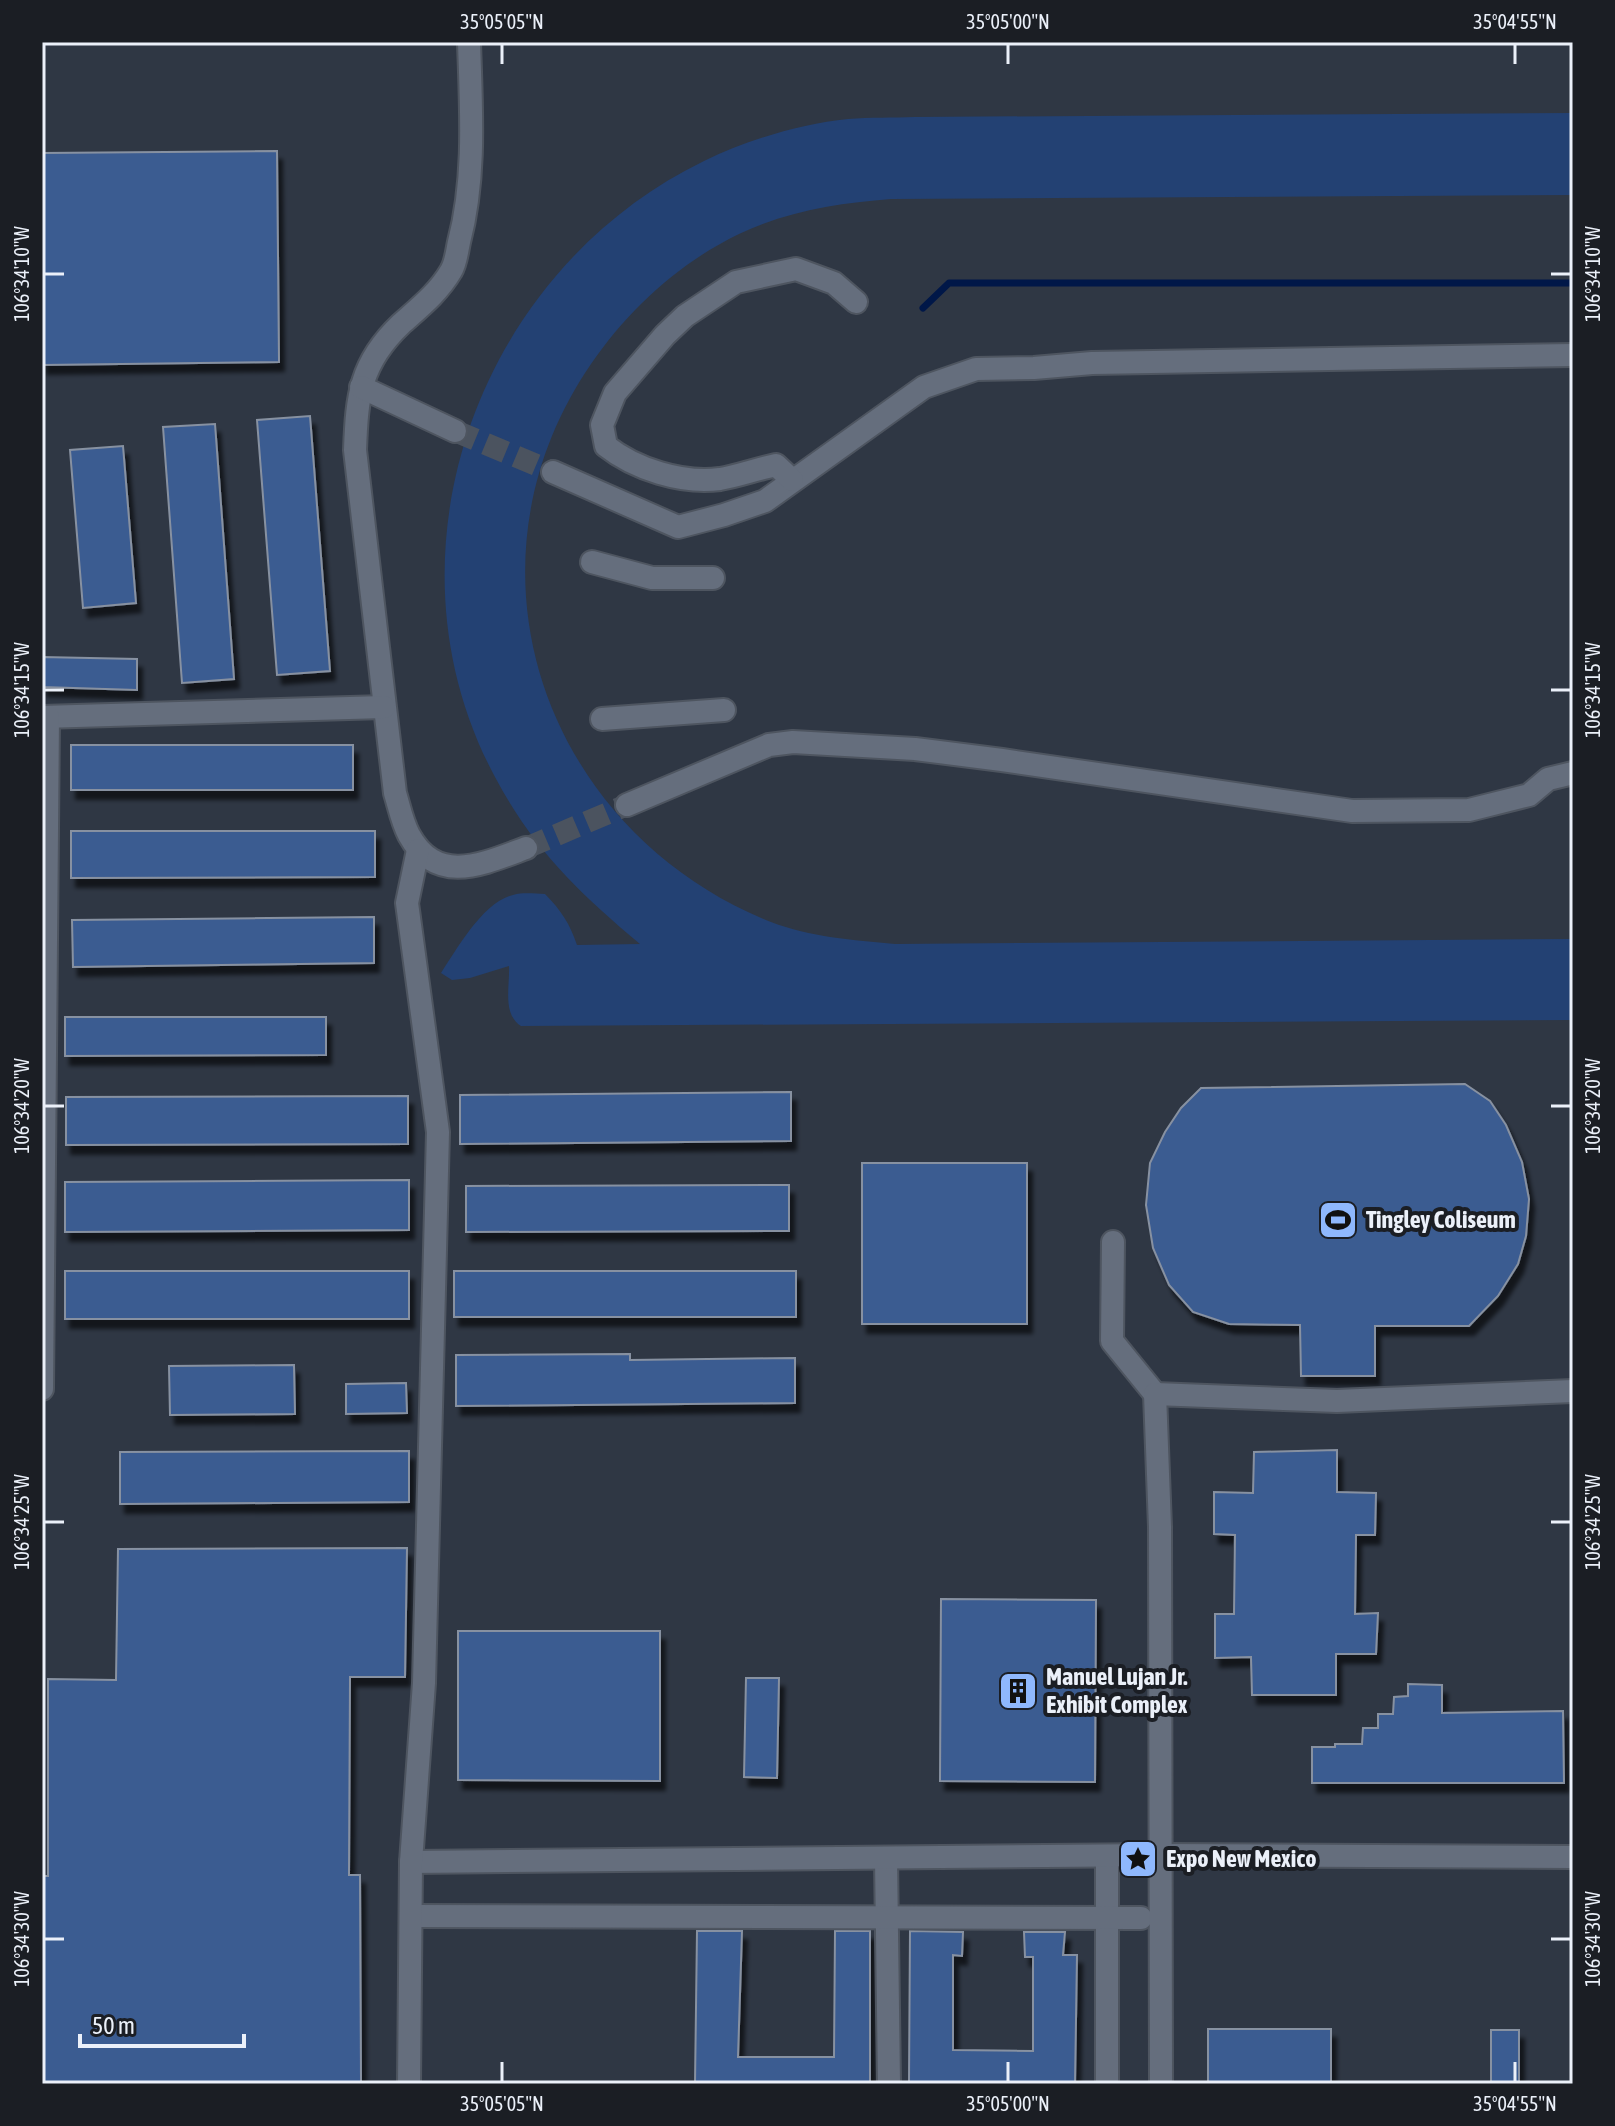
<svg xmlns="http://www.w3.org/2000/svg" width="1615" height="2126" viewBox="0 0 1615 2126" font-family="'Asap Condensed',sans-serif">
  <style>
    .green { fill: #234173 }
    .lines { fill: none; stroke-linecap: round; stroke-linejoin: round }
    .stream { stroke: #001748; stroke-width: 7 }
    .building { fill: #3b5b91; stroke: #8791a1; stroke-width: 2; filter: url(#shadow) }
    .minor-tunnel { stroke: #4b535f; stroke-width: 22; stroke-dasharray: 22 11; stroke-linecap: butt }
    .minor-casing { stroke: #4e5560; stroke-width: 26 }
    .minor { stroke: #656e7d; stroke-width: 22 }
    .ticks { fill: none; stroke: #ebf0f9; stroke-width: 3 }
    .labels { text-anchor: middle; stroke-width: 8; stroke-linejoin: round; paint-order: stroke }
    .poi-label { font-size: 24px; font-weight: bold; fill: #ebf0f9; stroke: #1b1e24; text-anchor: start }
    .neatline { fill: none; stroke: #ebf0f9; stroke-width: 3 }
    .ticks-label { font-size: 20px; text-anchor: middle; fill: #ebf0f9 }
  </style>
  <defs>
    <filter id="shadow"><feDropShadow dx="5" dy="9" stdDeviation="2" flood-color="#0009"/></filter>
  </defs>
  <rect width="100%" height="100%" fill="#2f3744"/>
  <!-- green -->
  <path class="green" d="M 1573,113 L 1573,195 L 891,199 C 839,203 787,211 739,234 C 679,263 629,309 591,364 C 451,568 545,832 771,922 C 810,937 853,940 895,944 L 1573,939 L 1573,1020 L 521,1026 C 502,1014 510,986 509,966 L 470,978 L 452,980 L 441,973 C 457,949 483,902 513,895 C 524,892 535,894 545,894 C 561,910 570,924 577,945 L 640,944 C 579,893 533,849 495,777 C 375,553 479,270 704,161 C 747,140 800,124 848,119 C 870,117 893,118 915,117 Z"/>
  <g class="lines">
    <!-- stream -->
    <path class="stream" d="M 923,308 L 949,283 L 1573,283"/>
  </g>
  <!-- building -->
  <g class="building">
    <path d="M 277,151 L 279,362 L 42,365 L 42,153 Z"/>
    <path d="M 310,416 L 330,671 L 277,675 L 257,420 Z"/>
    <path d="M 215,424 L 234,679 L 182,683 L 163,427 Z"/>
    <path d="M 123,446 L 136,603 L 83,608 L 70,450 Z"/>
    <path d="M 42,657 L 137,659 L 137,690 L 42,687 Z"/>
    <rect x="71" y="745" width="282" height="45"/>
    <path d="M 71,831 L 375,831 L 375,877 L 71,878 Z"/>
    <path d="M 374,917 L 374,963 L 73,967 L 72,920 Z"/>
    <path d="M 65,1017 L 326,1017 L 326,1055 L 65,1056 Z"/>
    <path d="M 1465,1084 L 1490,1101 L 1506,1125 L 1522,1162 L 1529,1199 L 1526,1236 L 1518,1264 L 1498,1296 L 1469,1326 L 1375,1326 L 1375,1376 L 1301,1376 L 1300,1325 L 1229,1324 L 1193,1312 L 1169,1285 L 1153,1248 L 1146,1205 L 1150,1163 L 1165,1132 L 1181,1108 L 1201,1088 Z"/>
    <path d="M 791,1092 L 791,1141 L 460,1144 L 460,1095 Z"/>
    <path d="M 408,1096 L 408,1144 L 66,1145 L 66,1097 Z"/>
    <rect x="862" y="1163" width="165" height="161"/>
    <path d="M 409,1180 L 409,1230 L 65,1232 L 65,1182 Z"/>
    <path d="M 789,1185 L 789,1231 L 466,1232 L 466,1186 Z"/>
    <rect x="65" y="1271" width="344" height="48"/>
    <rect x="454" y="1271" width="342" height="46"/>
    <path d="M 630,1354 L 630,1360 L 795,1358 L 795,1403 L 456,1406 L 456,1355 Z"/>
    <path d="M 294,1365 L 295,1414 L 170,1415 L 169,1366 Z"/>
    <path d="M 406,1383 L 407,1413 L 346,1414 L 346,1384 Z"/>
    <path d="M 1337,1450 L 1337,1492 L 1376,1493 L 1375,1535 L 1356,1535 L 1355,1614 L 1378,1613 L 1376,1654 L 1336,1654 L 1336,1695 L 1252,1695 L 1251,1657 L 1215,1658 L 1215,1614 L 1234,1614 L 1235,1535 L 1214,1534 L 1214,1492 L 1253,1493 L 1254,1452 Z"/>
    <path d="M 409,1451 L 409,1502 L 120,1504 L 120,1452 Z"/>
    <path d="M 407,1548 L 405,1677 L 350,1677 L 349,1875 L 360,1875 L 361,2084 L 42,2084 L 42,1876 L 48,1876 L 48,1679 L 116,1680 L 118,1549 Z"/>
    <path d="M 941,1599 L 1096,1600 L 1095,1782 L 940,1781 Z"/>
    <path d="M 458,1631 L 660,1631 L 660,1781 L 458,1780 Z"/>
    <path d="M 746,1678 L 779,1678 L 777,1778 L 744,1777 Z"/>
    <path d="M 1408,1684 L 1442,1685 L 1442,1713 L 1563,1711 L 1564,1783 L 1312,1783 L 1312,1747 L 1335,1747 L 1335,1744 L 1362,1744 L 1363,1728 L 1378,1728 L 1378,1714 L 1393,1714 L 1394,1697 L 1408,1696 Z"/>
    <path d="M 697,1931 L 742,1931 L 738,2057 L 834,2057 L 835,1931 L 870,1931 L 870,2084 L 695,2084 Z"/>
    <path d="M 910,1931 L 963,1932 L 962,1956 L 953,1955 L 953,2050 L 1033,2051 L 1033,1957 L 1025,1957 L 1024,1932 L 1065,1932 L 1063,1955 L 1077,1955 L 1075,2084 L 909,2084 Z"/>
    <rect x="1208" y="2029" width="123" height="55"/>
    <rect x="1491" y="2030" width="28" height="54"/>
  </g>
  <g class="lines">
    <!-- minor-tunnel -->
    <g class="minor-tunnel">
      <path d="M 455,431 L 553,472"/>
      <path d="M 526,848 L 627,805"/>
    </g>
    <defs>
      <g id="minor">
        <path d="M 469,42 C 471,108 476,177 459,242 C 457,251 456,263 451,271 C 438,293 420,307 401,324 C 360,363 357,396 355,450 L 395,793 C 399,806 402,822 409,835 C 437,886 483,864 526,848"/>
        <path d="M 361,387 L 455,431"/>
        <path d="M 553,472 L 678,527 L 724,515 L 765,501 L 924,387 L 976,369 L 1034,368 L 1092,363 L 1573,355"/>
        <path d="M 792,480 L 776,465 C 757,469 738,476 720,479 C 682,484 635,469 606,446 L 602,425 L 615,393 L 665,335 L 685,316 L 736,282 L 796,269 L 834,283 L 856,302"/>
        <path d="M 592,562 L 652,578 L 713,578"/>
        <path d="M 42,717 L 384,707"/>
        <path d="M 602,719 L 724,710"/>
        <path d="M 627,805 L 769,745 L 793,742 L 915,749 L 1002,760 L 1352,811 L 1469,810 L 1529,795 L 1548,779 L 1573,773"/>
        <path d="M 1113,1242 L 1112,1341 L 1155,1394"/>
        <path d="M 42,1389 L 48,717"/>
        <path d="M 1107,1856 L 1107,2084"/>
        <path d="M 886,1858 L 889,2084"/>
        <path d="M 411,1862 L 1159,1855 L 1573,1857"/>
        <path d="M 411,1916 L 1141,1918"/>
        <path d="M 409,2084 L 411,1862 L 424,1683 L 438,1132 L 407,903 L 418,850"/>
        <path d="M 1161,2084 L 1160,1527 L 1155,1394 L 1337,1401 L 1573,1391"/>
      </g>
    </defs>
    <!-- minor casing -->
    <use href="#minor" class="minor-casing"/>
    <!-- minor -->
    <use href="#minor" class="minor"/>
  </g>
  <!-- ticks -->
  <path class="ticks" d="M 502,44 L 502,64M 1008,44 L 1008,64M 1515,44 L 1515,64M 44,274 L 64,274M 1551,274 L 1571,274M 44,690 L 64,690M 1551,690 L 1571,690M 44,1106 L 64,1106M 1551,1106 L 1571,1106M 44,1522 L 64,1522M 1551,1522 L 1571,1522M 44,1939 L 64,1939M 1551,1939 L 1571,1939M 502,2062 L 502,2082M 1008,2062 L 1008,2082M 1515,2062 L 1515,2082"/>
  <!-- icons -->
  <defs>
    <symbol id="stadium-square" viewBox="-11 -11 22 22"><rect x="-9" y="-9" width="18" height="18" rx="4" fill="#8fb8fd" stroke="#1b1e24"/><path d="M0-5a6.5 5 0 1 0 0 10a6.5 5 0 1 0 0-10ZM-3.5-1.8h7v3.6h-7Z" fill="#111"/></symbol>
    <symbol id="building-square" viewBox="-11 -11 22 22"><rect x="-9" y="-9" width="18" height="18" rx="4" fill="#8fb8fd" stroke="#1b1e24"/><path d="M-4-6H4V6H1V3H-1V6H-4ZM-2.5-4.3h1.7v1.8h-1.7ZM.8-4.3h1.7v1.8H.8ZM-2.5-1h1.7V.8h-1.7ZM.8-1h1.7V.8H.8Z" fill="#111"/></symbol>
    <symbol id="sight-square" viewBox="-11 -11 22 22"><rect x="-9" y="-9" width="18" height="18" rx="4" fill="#8fb8fd" stroke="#1b1e24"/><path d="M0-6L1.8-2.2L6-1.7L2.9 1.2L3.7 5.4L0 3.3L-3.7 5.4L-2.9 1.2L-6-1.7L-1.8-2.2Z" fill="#111"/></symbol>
  </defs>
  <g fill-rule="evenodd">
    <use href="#stadium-square" x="1316" y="1198" width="44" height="44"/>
    <use href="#building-square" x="996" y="1669" width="44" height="44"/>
    <use href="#sight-square" x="1116" y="1837" width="44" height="44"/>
  </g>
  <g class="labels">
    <!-- poi labels -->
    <g class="poi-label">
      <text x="1366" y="1228">Tingley Coliseum</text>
      <text x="1046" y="1685">Manuel Lujan Jr.<tspan x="1046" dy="28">Exhibit Complex</tspan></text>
      <text x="1166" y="1867">Expo New Mexico</text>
    </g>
  </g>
  <!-- border -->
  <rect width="1615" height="2126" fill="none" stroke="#1b1e24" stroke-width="88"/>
  <!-- scale -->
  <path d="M80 2034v12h164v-12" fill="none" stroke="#ebf0f9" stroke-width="4"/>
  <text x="92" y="2034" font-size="24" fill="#ebf0f9" stroke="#1b1e24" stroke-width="6" paint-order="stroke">50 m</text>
  <rect x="44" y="44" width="1527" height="2038" class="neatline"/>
  <g class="ticks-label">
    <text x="502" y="29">35°05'05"N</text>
    <text x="1008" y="29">35°05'00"N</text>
    <text x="1515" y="29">35°04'55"N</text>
    <text transform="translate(1593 274) rotate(-90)" y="7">106°34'10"W</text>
    <text transform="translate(22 274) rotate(-90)" y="7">106°34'10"W</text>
    <text transform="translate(1593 690) rotate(-90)" y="7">106°34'15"W</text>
    <text transform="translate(22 690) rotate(-90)" y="7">106°34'15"W</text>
    <text transform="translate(1593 1106) rotate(-90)" y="7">106°34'20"W</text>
    <text transform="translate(22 1106) rotate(-90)" y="7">106°34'20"W</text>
    <text transform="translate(1593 1522) rotate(-90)" y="7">106°34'25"W</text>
    <text transform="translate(22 1522) rotate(-90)" y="7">106°34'25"W</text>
    <text transform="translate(1593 1939) rotate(-90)" y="7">106°34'30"W</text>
    <text transform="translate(22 1939) rotate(-90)" y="7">106°34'30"W</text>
    <text x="502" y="2111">35°05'05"N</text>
    <text x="1008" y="2111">35°05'00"N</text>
    <text x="1515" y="2111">35°04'55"N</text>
  </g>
</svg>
